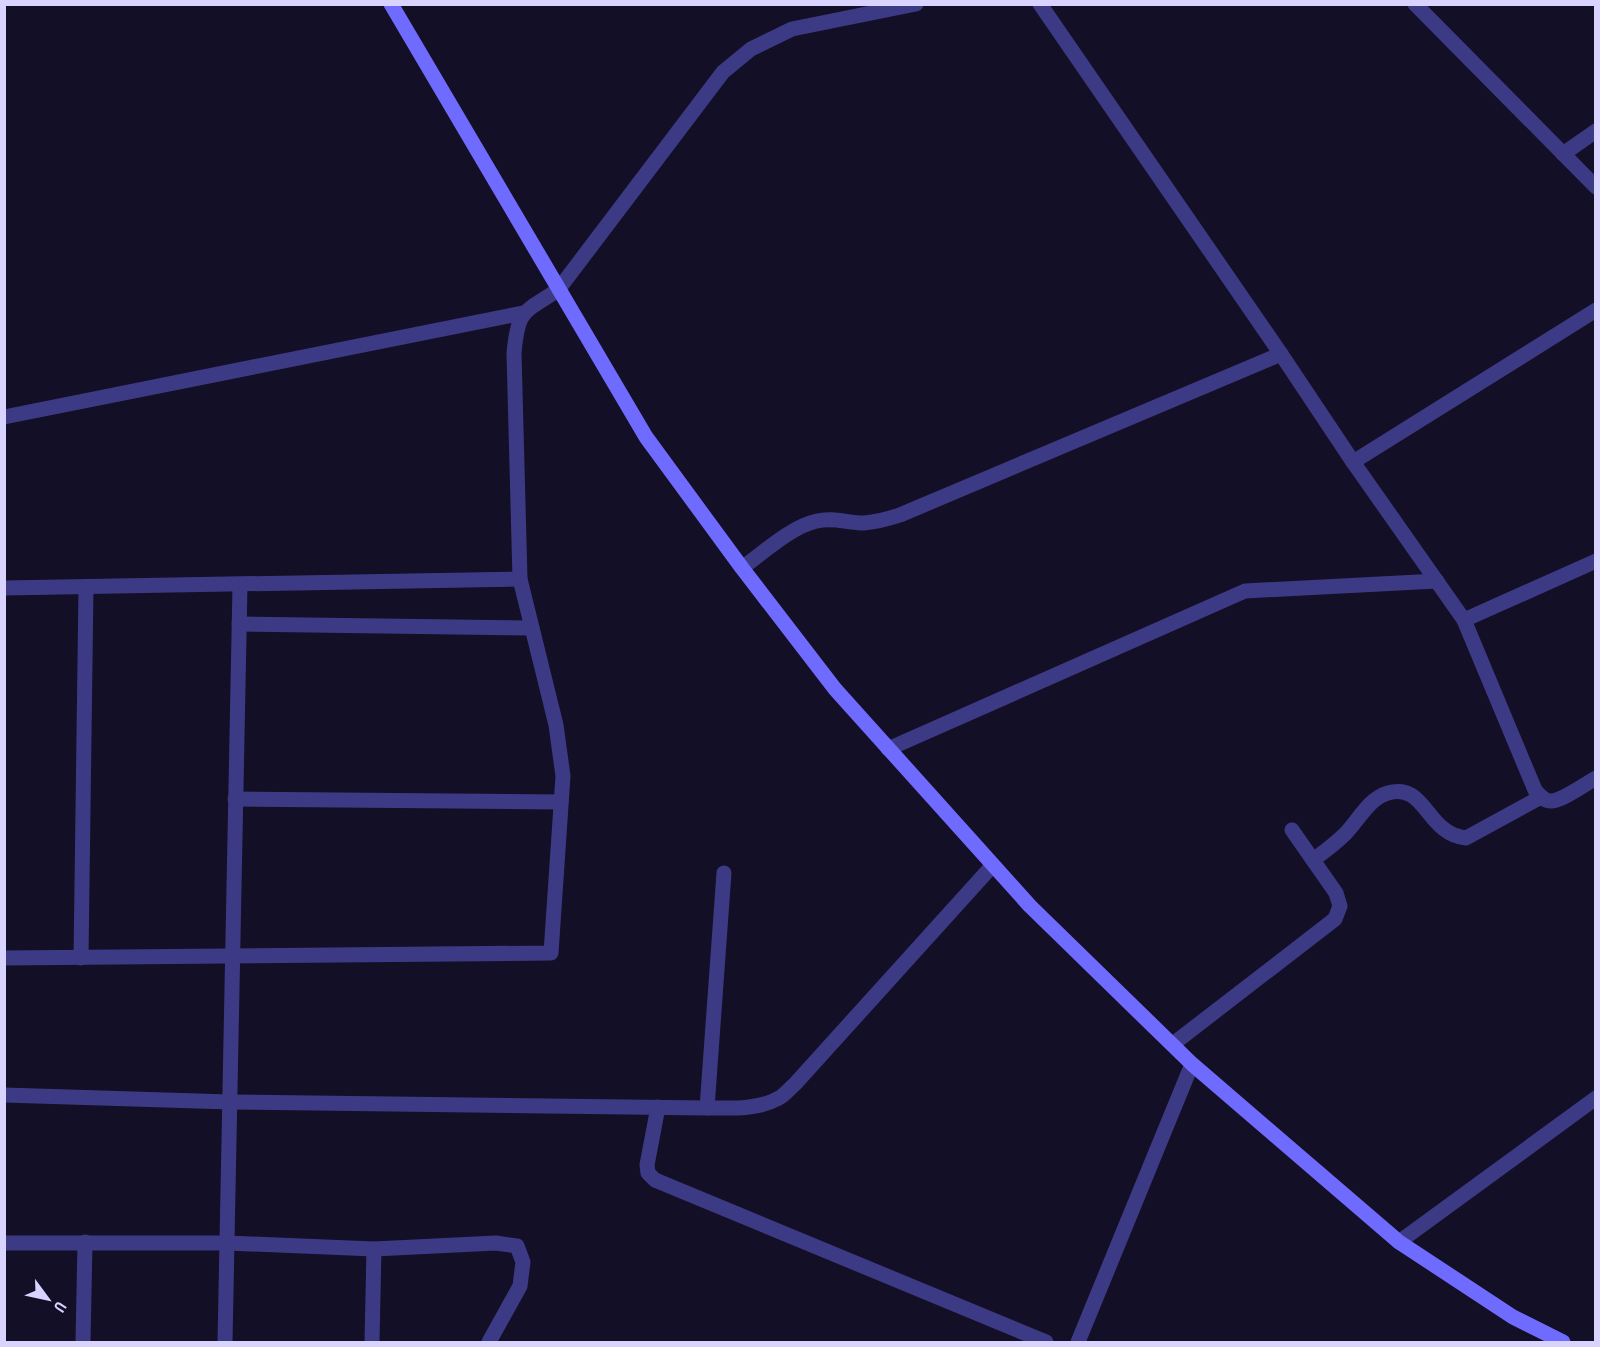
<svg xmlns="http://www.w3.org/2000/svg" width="1600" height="1347" viewBox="0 0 1600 1347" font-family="'PT Sans Narrow',sans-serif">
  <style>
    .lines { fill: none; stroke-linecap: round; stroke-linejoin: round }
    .street { stroke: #3d3a85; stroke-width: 15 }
    .secondary { stroke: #6f6bff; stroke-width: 15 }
  </style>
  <rect width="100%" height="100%" fill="#130f26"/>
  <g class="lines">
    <!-- street -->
    <g class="street">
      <path d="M 1040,4 L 1281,354 L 1353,462 L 1464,620 L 1535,790 C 1539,795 1544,801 1551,801 C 1562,801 1585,784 1596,778"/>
      <path d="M 1415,4 L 1596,187"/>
      <path d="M 1563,154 L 1596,131"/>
      <path d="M 4,417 L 523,313"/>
      <path d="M 1353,462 L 1596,310"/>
      <path d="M 742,568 C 763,553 792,526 817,521 C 833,517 848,523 864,523 C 876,522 888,519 900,515 L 1281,354"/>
      <path d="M 4,588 L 520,579"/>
      <path d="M 1464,620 L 1596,561"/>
      <path d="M 239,624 L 532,628"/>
      <path d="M 888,749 L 1245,591 L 1437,581"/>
      <path d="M 235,799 L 561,802"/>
      <path d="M 1313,860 C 1324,852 1335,844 1345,834 C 1358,821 1369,798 1388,793 C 1426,782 1426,834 1466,838 L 1541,797"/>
      <path d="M 4,958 L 551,953 L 563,776 L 556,725 L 520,579 L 514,353 C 518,309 523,313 558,290 L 723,72 L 751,49 L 792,29 L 916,4"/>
      <path d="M 81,958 L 86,587"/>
      <path d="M 1173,1044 L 1335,919 L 1340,906 L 1336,893 L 1292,830"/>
      <path d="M 4,1095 L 230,1102 L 707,1108 C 729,1108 757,1110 777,1099 C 784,1096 789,1089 795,1084 L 993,865"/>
      <path d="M 658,1107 L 647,1165 L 648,1173 L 655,1180 L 1046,1342"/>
      <path d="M 707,1108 L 724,873"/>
      <path d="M 1399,1242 L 1596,1098"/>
      <path d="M 4,1243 L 227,1243 L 374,1249 L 496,1243 L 517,1246 L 523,1262 L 520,1286 L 489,1342"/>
      <path d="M 83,1342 L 85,1242"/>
      <path d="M 225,1342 L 240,585"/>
      <path d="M 372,1342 L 374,1249"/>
      <path d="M 1078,1342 L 1192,1064"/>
    </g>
    <!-- secondary -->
    <path class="secondary" d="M 391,4 L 646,437 L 742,568 L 835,689 L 1030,906 L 1192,1064 L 1399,1242 L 1513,1317 L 1563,1342"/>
  </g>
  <!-- border -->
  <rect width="1600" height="1347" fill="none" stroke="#d9d4ff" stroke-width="12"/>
  <!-- north arrow -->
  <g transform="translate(48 1299) rotate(123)" stroke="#130f26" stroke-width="4.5" paint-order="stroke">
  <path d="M0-4.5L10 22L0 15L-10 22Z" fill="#d9d4ff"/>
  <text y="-9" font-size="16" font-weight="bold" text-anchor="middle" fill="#d9d4ff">U</text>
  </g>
</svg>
